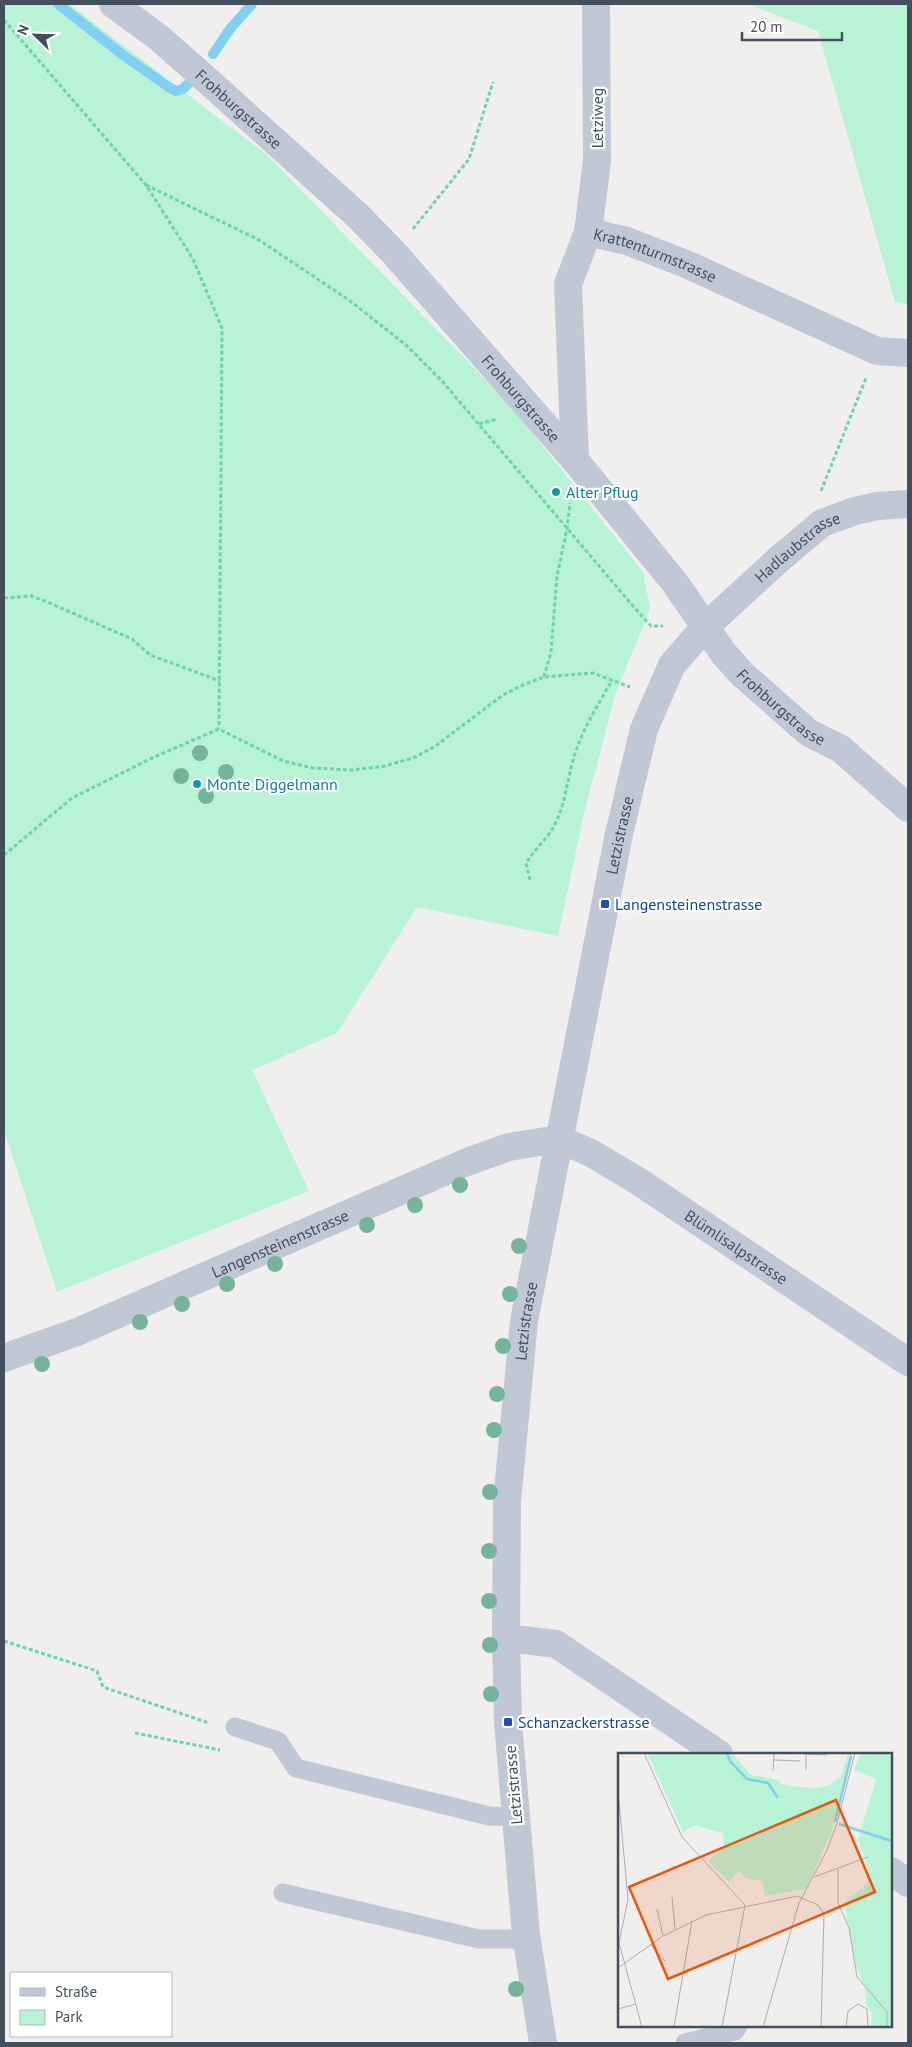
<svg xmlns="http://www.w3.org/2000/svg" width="912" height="2047" viewBox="0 0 912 2047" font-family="'PT Sans',sans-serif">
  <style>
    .green { fill: #b8f3d5 }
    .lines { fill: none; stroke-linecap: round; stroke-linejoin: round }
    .stream { stroke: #81d0f3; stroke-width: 10 }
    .path { stroke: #6dd4ac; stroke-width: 3; stroke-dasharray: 4 2.5; stroke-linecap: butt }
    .service { stroke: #c0c8d5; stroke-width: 19 }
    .minor { stroke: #c0c8d5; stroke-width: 28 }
    .tree { fill: #75b49a }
    .culture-dot { fill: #0f9aa8; stroke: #fff; stroke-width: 2 }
    .transit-dot { fill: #1a4fb4; stroke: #fff; stroke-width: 2 }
    .labels { text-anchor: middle; stroke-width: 4.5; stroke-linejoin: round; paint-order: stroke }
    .street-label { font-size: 16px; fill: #444f5d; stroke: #fff }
    .culture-label { font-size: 16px; fill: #0d838f; stroke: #fff; text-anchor: start }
    .transit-label { font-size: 16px; fill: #164399; stroke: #fff; text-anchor: start }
    .inset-river { fill: none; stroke: #81d0f3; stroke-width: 2.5 }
    .inset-road { fill: none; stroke: #acaeb4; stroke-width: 1 }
    .view { fill: #e8590c; fill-opacity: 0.15; stroke: #e8590c; stroke-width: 2.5 }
    .inset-edge { fill: none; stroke: #444f5d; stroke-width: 2.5 }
  </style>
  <rect width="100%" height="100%" fill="#f1eeee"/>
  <!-- green -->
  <g class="green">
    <path d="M 4,4 L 69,4 L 267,155 L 510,405 L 643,572 L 650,609 L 615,695 L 583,818 L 558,936 L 417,907 L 337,1033 L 252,1070 L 309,1191 L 57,1292 L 4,1130 Z"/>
    <path d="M 748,4 L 908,4 L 908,304 L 895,302 L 818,31 Z"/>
  </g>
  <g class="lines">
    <!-- stream -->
    <g class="stream">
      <path d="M 58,4 L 123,55 L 170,88 L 176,91 L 183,89 L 190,82"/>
      <path d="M 213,54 L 230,29 L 252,4"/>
    </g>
    <!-- path -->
    <g class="path">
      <path d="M 4,20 L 146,185 L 193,259 L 222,328 L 219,729"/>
      <path d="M 146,185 L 259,240 L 349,300 L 406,345 L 442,381 L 633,606 L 651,626 L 663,626"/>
      <path d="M 413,229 L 469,159 L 493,82"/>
      <path d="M 479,424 L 497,419"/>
      <path d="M 821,491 L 866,378"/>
      <path d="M 4,598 L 31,596 L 45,601 L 132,639 L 150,655 L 220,681"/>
      <path d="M 544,677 L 551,652 L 557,576 L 567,529 L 570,503"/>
      <path d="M 4,855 L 72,798 L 152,758 L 219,729 L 283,761 L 313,768 L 352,770 L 385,766 L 413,758 L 434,747 L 503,695 L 525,684 L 544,677 L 593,673 L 630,687"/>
      <path d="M 530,880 L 526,863 C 534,850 547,839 554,826 C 567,802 567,774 577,748 C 585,725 600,702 612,680"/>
      <path d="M 4,1641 L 97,1671 L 103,1687 L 209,1723"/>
      <path d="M 135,1733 L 220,1750"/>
    </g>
    <!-- service -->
    <g class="service">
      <path d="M 235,1727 L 278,1741 L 296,1768 L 489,1816 L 516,1817"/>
      <path d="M 283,1893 L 479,1939 L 526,1939"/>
      <path d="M 685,2043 L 735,2031 L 738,2026"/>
    </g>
    <!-- minor -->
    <g class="minor">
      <path id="s1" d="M 113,4 L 158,37 L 199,73 L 358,216 L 394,253 L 575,460 L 675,583 L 724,654 L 743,675 L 809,733 L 841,749 L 908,808"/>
      <path id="s2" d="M 588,232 L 627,241 L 686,264 L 877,351 L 908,353"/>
      <path d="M 575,460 L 568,284 L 588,232 L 597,161 L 596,4"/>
      <path id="s3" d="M 559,1139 L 591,1153 L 638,1181 L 908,1362"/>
      <path id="s4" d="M 4,1358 L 77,1332 L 467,1162 L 509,1147 L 559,1139"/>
      <path d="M 506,1638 L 556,1644 L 719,1754"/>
      <path d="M 891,1871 L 908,1883"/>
      <path id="s5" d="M 543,2043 L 526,1935 L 508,1722 L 506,1638 L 507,1502 L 524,1321 L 619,834 L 644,729 L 672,665 L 705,627 L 777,561 L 822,523 L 855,511 L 877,506 L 908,504"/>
    </g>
  </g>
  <!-- trees -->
  <g class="tree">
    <circle cx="200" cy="753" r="8"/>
    <circle cx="226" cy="772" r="8"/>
    <circle cx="181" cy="776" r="8"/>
    <circle cx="206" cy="796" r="8"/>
    <circle cx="460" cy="1185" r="8"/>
    <circle cx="415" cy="1205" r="8"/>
    <circle cx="367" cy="1225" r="8"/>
    <circle cx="519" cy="1246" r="8"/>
    <circle cx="275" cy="1264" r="8"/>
    <circle cx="227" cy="1284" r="8"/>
    <circle cx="510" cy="1294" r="8"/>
    <circle cx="182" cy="1304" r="8"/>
    <circle cx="140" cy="1322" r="8"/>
    <circle cx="503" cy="1346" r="8"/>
    <circle cx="42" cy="1364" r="8"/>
    <circle cx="497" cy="1394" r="8"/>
    <circle cx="494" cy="1430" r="8"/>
    <circle cx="490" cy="1492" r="8"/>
    <circle cx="489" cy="1551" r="8"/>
    <circle cx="489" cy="1601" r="8"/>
    <circle cx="490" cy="1645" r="8"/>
    <circle cx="491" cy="1694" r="8"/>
    <circle cx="516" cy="1989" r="8"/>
  </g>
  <!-- markers -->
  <g class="culture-dot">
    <circle cx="556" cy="492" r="5"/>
    <circle cx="197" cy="784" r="5"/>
  </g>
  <g class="transit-dot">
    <rect x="600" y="899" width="10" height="10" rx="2.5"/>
    <rect x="503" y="1717" width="10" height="10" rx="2.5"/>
  </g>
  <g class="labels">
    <!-- street labels -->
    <g class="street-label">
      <text dy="6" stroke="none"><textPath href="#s1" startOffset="164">Frohburgstrasse</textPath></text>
      <text transform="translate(597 118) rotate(-90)" y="6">Letziweg</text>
      <text dy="6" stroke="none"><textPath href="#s2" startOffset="71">Krattenturmstrasse</textPath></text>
      <text dy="6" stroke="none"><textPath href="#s1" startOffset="569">Frohburgstrasse</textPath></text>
      <text dy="6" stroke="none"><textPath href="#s5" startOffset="1572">Hadlaubstrasse</textPath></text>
      <text dy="6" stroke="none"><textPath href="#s1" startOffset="974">Frohburgstrasse</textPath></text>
      <text dy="6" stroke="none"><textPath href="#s5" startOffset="1220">Letzistrasse</textPath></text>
      <text dy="6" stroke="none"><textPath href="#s4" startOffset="299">Langensteinenstrasse</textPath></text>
      <text dy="6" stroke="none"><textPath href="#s3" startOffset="208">Blümlisalpstrasse</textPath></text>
      <text dy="6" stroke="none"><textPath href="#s5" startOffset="725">Letzistrasse</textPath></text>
      <text transform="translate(513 1785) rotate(-95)" y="6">Letzistrasse</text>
    </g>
    <!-- culture labels -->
    <g class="culture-label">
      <text x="566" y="498">Alter Pflug</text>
      <text x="207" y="790">Monte Diggelmann</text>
    </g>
    <!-- transit labels -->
    <g class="transit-label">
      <text x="615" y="910">Langensteinenstrasse</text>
      <text x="518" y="1728">Schanzackerstrasse</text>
    </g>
  </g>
  <!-- overview -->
  <g transform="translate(618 1753)">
    <rect width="274" height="274" fill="#f1eeee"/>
    <path d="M 29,0 L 114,0 L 133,22 L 161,27 L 162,30 L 172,33 L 197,35 L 209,33 L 223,24 L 230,0 L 235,0 L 213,80 L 188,136 L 147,143 L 144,128 L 128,125 L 121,118 L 111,129 L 90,108 L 106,94 L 105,80 L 76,72 L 65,79 ZM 243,0 L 246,0 L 245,4 L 248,0 L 274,0 L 274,274 L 253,274 L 254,260 L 248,251 L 247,234 L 238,213 L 226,150 L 250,130 L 249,110 L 240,87 L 258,26 L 236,17 Z" fill="#b8f3d5"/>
    <path class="inset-river" d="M 109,0 L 112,8 L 129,26 L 150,30 L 160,45M 217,69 L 233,3M 221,71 L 274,88"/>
    <path class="inset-road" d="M 26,0 L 64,84 L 127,152M 188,1 L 209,2M 156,7 L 182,8M 188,17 L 188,0M 155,18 L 156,0M 0,38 L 10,146 L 1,190 L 24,274M 220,116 L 220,150 L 231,175 L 239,224 L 269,259 L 269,274M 196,124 L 250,104M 54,144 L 57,176M 39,156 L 45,183M 32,191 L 47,208M 0,215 L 45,183 L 88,162 L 179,143 L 200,152 L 206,161 L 203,274M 0,256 L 18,251M 56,274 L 74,168M 104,274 L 127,152M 145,274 L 181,150 L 209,97 L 219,70 L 237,0M 228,274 L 230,258 L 240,251 L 249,256 L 250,274"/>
    <path class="view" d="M 218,47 L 257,139 L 50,226 L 11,134 Z"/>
    <rect width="274" height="274" class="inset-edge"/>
  </g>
  <!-- border -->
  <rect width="912" height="2047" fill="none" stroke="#444f5d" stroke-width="10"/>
  <!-- legend -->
  <rect x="10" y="1972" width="162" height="65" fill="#ffffff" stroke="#b4b9be"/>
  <rect x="20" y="1988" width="25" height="8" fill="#c0c8d5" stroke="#b4b9be"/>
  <text x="55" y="1997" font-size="15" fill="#444f5d">Straße</text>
  <rect x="20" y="2010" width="25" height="15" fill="#b8f3d5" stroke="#b4b9be"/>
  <text x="55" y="2022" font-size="15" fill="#444f5d">Park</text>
  <!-- north arrow -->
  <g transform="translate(35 35) rotate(293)" stroke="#ffffff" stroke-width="4" paint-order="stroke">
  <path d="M0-4L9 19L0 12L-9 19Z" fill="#444f5d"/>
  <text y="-8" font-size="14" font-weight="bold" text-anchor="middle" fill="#444f5d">N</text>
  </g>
  <!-- scale -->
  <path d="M742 32v8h100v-8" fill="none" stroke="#444f5d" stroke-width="2.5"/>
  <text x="750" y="32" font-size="15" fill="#444f5d" stroke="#ffffff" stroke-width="4" paint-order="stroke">20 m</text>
</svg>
